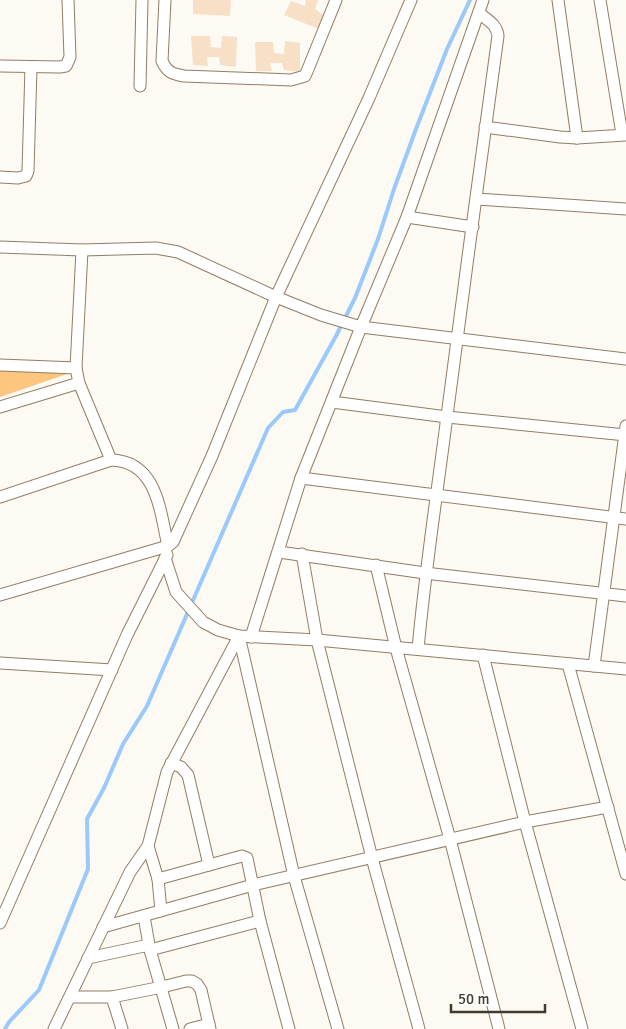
<svg xmlns="http://www.w3.org/2000/svg" width="626" height="1029" viewBox="0 0 626 1029" font-family="Signika,sans-serif">
  <style>
    .green { fill: #fcc67f }
    .lines { fill: none; stroke-linecap: round; stroke-linejoin: round }
    .stream { stroke: #9ac9fc; stroke-width: 4 }
    .building { fill: #f7e0c5 }
    .street-casing { stroke: #917d64; stroke-width: 13 }
    .street { stroke: #fff; stroke-width: 11 }
  </style>
  <rect width="100%" height="100%" fill="#fdf9f3"/>
  <!-- green -->
  <path class="green" d="M 0,370 L 70,373 L 0,397 Z"/>
  <g class="lines">
    <!-- stream -->
    <path class="stream" d="M 5,1029 L 9,1022 L 39,990 L 88,869 L 87,819 L 104,788 L 123,744 L 147,706 L 268,428 L 283,412 L 295,410 L 336,336 L 355,298 L 378,239 L 394,189 L 416,129 L 447,49 L 470,0"/>
  </g>
  <!-- building -->
  <g class="building">
    <path d="M 193,0 L 231,0 L 230,16 L 193,14 Z"/>
    <path d="M 306,0 L 318,0 L 315,9 L 326,17 L 321,30 L 284,15 L 291,1 L 305,6 Z"/>
    <path d="M 191,36 L 210,36 L 211,47 L 221,48 L 222,36 L 237,37 L 236,67 L 220,65 L 219,57 L 207,57 L 208,66 L 193,65 Z"/>
    <path d="M 285,41 L 300,43 L 300,72 L 284,70 L 282,63 L 270,63 L 272,71 L 256,71 L 255,42 L 273,42 L 274,53 L 284,54 Z"/>
  </g>
  <g class="lines">
    <defs>
      <g id="street">
        <path d="M 165,0 L 162,61 C 167,72 172,74 184,76 L 291,80 L 305,76 L 308,69 L 336,0"/>
        <path d="M 558,0 L 577,138"/>
        <path d="M 600,0 L 622,134"/>
        <path d="M 0,66 L 60,67 L 66,66 L 70,57 L 68,0"/>
        <path d="M 140,86 L 142,0"/>
        <path d="M 485,127 L 560,137 L 577,138 L 626,135"/>
        <path d="M 0,177 L 18,178 L 26,176 L 28,171 L 31,67"/>
        <path d="M 477,199 L 626,209"/>
        <path d="M 407,217 L 473,227"/>
        <path d="M 0,247 L 82,250 L 156,248 L 178,252 L 276,297 L 321,315 L 361,327 L 626,359"/>
        <path d="M 82,250 L 76,368 L 79,383 L 111,460"/>
        <path d="M 0,365 L 76,368"/>
        <path d="M 332,402 L 447,417 L 626,435"/>
        <path d="M 0,407 L 79,383"/>
        <path d="M 301,478 L 626,519"/>
        <path d="M 0,497 L 111,460 C 157,461 160,511 168,546"/>
        <path d="M 279,552 L 425,573 L 626,596"/>
        <path d="M 302,554 L 317,640 L 372,858 L 419,1029"/>
        <path d="M 165,558 L 176,592 L 203,622 L 218,630 L 239,636 L 317,640 L 626,669"/>
        <path d="M 376,565 L 396,648 L 450,839 L 499,1029"/>
        <path d="M 0,595 L 168,546 L 173,542 L 212,456 L 276,297 L 369,98 L 411,0"/>
        <path d="M 239,636 L 294,876 L 338,1029"/>
        <path d="M 251,637 L 301,478 L 361,327 L 407,217 L 483,0"/>
        <path d="M 418,649 C 425,571 437,494 447,416 C 463,289 481,163 498,36 C 497,24 487,20 479,13"/>
        <path d="M 483,655 L 525,822 L 582,1029"/>
        <path d="M 0,663 L 112,670"/>
        <path d="M 568,664 L 626,874"/>
        <path d="M 594,666 L 626,426"/>
        <path d="M 171,763 L 181,767 L 188,775 L 209,865"/>
        <path d="M 148,846 L 158,879 L 161,911"/>
        <path d="M 158,879 L 242,856 L 247,858 L 260,921"/>
        <path d="M 144,916 L 149,945"/>
        <path d="M 0,923 L 127,635 L 167,555"/>
        <path d="M 103,927 L 253,885 L 525,822 L 608,807"/>
        <path d="M 150,950 L 173,1029"/>
        <path d="M 88,958 L 149,945 L 150,950 L 260,921 L 289,1029"/>
        <path d="M 71,997 L 112,997 L 162,987 L 186,981 L 192,981 L 197,984 L 201,990 L 210,1029"/>
        <path d="M 112,997 L 122,1029"/>
        <path d="M 54,1029 L 130,872 L 148,846 L 167,772 L 239,636"/>
        <path d="M 190,1029 L 209,1024"/>
      </g>
    </defs>
    <!-- street casing -->
    <use href="#street" class="street-casing"/>
    <!-- street -->
    <use href="#street" class="street"/>
  </g>
  <!-- scale -->
  <path d="M451 1004v8h94v-8" fill="none" stroke="#433a2f" stroke-width="2.5"/>
  <text x="458" y="1004" font-size="15" fill="#433a2f" stroke="#ffffff" stroke-width="4" paint-order="stroke">50 m</text>
</svg>
